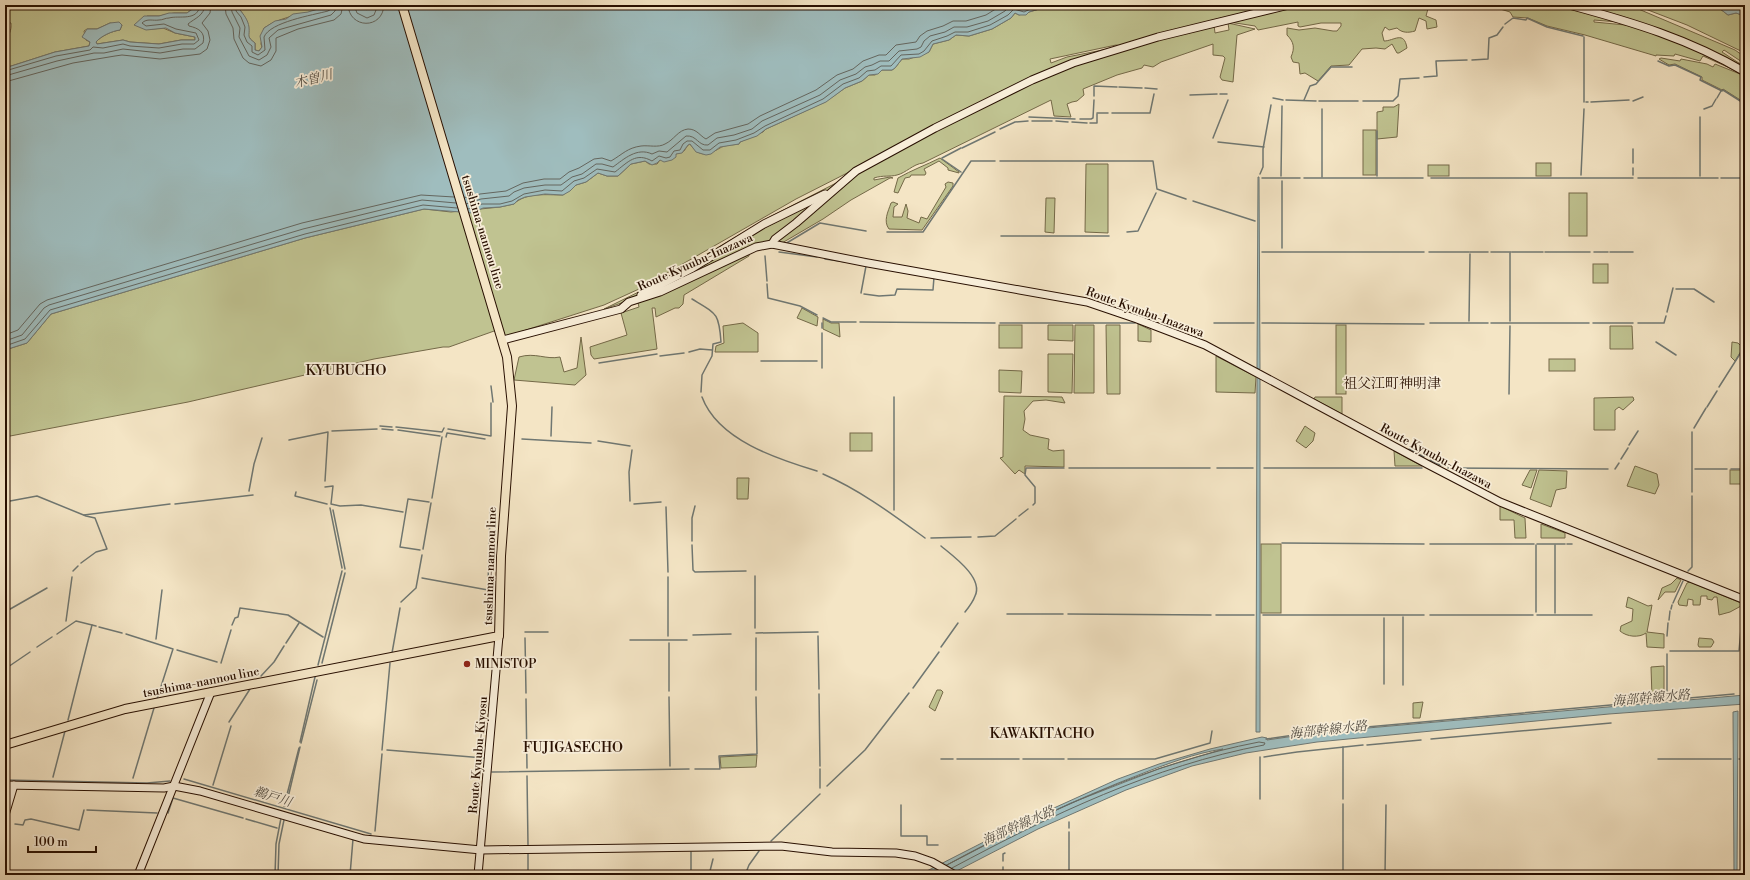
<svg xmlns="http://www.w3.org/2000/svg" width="1750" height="880" viewBox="0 0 1750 880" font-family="'Libre Bodoni','Noto Serif JP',serif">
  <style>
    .green { fill: #c0c391; stroke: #746948 }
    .water { fill: #9fbdbe; stroke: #6f7772; fill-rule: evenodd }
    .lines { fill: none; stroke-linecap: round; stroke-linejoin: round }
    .shore { stroke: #64665f; stroke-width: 1 }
    .stream { stroke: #6f7772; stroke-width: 1.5 }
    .secondary-casing { stroke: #280f00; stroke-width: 9 }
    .primary-casing { stroke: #280f00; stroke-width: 10 }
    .secondary { stroke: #f8eed9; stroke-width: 7 }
    .primary { stroke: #f4e5c5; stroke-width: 8 }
    .poi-dot { fill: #8f2418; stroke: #f8eed9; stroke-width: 1.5 }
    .labels { text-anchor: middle; stroke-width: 3.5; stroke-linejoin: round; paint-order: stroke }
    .street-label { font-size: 12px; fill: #280f00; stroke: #f8eed9 }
    .poi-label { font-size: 12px; fill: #280f00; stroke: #f8eed9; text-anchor: start }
    .water-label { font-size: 13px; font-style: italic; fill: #524c42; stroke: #f8eed9 }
    .quarter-label { font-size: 14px; fill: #280f00; stroke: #f8eed9 }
  </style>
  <rect width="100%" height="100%" fill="#f4e5c5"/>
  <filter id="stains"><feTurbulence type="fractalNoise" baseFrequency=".005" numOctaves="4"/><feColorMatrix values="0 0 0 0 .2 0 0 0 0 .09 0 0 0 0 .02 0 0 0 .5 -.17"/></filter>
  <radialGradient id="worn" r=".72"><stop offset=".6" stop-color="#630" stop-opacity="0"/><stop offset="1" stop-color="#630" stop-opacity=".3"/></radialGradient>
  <!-- green -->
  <g class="green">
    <path d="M 5,5 L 198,5 L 187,13 L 174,13 L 159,16 L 147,16 L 152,29 L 163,28 L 175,33 L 195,37 L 195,40 L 181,40 L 159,44 L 130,42 L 123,40 L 97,44 L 96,42 C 101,36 112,31 120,30 L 122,25 L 110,23 L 97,29 L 87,29 L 84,31 L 86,40 L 90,42 L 89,46 L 55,52 L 5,68 C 5,61 3,48 6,41 C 8,35 12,31 11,23 L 5,22 Z"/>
    <path d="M 240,5 L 332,5 C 309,15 284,14 264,28 L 261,44 L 262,47 L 259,51 L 255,50 L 255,43 L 251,40 L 247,34 C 250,26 244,15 240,10 Z"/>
    <path d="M 1053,5 L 1279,5 L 1121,46 L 1116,45 L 1050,59 L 1051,63 L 1067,57 L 1113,48 L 1075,60 L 855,169 L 796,199 L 639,289 L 604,305 L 501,338 L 497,330 L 449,347 L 443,347 L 374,359 L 188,402 L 5,437 L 5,350 L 27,343 L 51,314 L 305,238 L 424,209 L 451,212 L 500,207 L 514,204 C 526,192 547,195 563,195 L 576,185 L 586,182 L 598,173 L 607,176 L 618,176 L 631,164 L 645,161 L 649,164 L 657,164 L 660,160 L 684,151 L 688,145 L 690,144 C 699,158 708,155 720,148 C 724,145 733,145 739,144 L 740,142 L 763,132 L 766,129 L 825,102 L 845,88 L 862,81 L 869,75 L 875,75 L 882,70 L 892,70 L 895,68 L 902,59 L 909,59 L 929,52 L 933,44 L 949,40 L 956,35 L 969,36 L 992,29 L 1011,18 L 1015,13 L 1019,15 Z"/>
    <path d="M 1300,5 L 1429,5 L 1426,16 L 1436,20 L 1437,27 L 1427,29 L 1426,21 L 1419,18 L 1415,31 C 1408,33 1402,33 1397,28 L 1389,30 L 1385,27 L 1382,33 L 1384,41 C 1394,41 1404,30 1407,48 L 1399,53 L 1397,53 L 1392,44 L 1385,49 L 1376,48 L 1362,49 L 1349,65 L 1331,66 L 1318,81 L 1305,73 L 1300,74 L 1299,63 L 1293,62 L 1291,57 C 1295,48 1294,42 1287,35 L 1287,28 L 1299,30 L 1315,28 L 1333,31 L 1337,31 L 1341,26 L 1341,23 L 1321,23 L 1300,27 L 1298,26 L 1298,22 L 1258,30 L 1255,26 L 1229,22 L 1264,12 Z"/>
    <path d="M 1487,5 L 1561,5 L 1630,23 L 1594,20 L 1594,22 L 1636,26 L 1680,41 L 1741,73 L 1703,56 L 1700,61 L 1675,54 L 1674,56 L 1656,55 L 1656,56 L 1585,35 L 1547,26 L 1528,18 L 1513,17 L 1510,12 Z"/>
    <path d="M 1578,5 L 1629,5 L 1735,50 L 1745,57 L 1745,64 L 1724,50 L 1722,52 L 1745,67 L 1745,70 L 1680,37 Z"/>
    <path d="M 1635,5 L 1715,5 L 1728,15 L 1736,13 L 1742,15 L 1745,21 L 1745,53 L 1687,25 Z"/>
    <path d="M 1228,23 L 1255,29 L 1237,35 L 1233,82 L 1222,80 L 1220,77 L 1225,58 L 1223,56 L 1213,55 L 1213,44 L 1161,62 L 1153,67 L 1144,65 L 1142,68 L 1117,75 L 1083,89 L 1084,95 L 1077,101 L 1072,102 L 1067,104 L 1071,117 L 1054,116 L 1051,100 L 923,163 C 913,164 906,173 897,175 C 890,177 883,175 874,178 L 874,180 L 890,177 L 893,178 L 890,178 L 851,200 L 823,219 L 782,243 L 776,243 L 857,174 L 891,154 L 1030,84 L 1071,66 L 1114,52 L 1214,25 L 1215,33 L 1229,30 Z"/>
    <path d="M 1661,58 L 1680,61 L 1681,59 L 1707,64 L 1713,67 L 1715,64 L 1745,76 L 1745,103 L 1723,89 L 1722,90 L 1702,80 L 1702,77 L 1675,64 L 1669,65 L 1659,59 Z"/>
    <path d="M 1399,104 L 1397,137 L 1377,139 L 1377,112 L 1383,111 L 1383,107 L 1394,107 Z"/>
    <rect x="1363" y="130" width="13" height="45"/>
    <path d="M 940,158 L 959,172 L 959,173 L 948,170 L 948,168 L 939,161 L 924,169 L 926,173 L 925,175 L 911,175 L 910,177 L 905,178 L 898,193 L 894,192 L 898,178 C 912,170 926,165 940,158 Z"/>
    <rect x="1536" y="163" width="15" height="13"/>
    <path d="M 1086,164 L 1108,164 L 1108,233 L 1085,232 Z"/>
    <rect x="1428" y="165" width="21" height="11"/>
    <path d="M 840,181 L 832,189 L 792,209 L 630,300 L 604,309 L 665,279 L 766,219 Z"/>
    <path d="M 948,182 L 953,183 L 953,186 L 922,230 L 889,229 C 883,221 888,212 891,203 L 893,202 L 898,204 L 894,207 L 893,217 L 902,217 L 906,204 L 908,211 L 907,218 L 919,223 L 921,217 L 927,219 L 946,187 L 945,184 Z"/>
    <rect x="1569" y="193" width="18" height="43"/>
    <path d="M 1046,198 L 1055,198 L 1054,233 L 1045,232 Z"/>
    <path d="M 820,199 L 768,244 L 663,287 L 749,236 Z"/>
    <path d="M 749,254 L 749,256 L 684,295 L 683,304 L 679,308 L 675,308 L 656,317 L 655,308 L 652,308 L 657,349 L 594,359 L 591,355 L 590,347 L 627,335 L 621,313 L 639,307 L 638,303 Z"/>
    <rect x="1593" y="264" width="15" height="19"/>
    <path d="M 802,308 L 818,317 L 817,326 L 797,318 Z"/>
    <path d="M 823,319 L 831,323 L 839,323 L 840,337 L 823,329 Z"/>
    <path d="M 743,323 L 758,333 L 758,352 L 715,352 L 716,346 L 724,343 L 723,326 Z"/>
    <path d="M 1138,324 L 1151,330 L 1151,342 L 1138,341 Z"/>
    <rect x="999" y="325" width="23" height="23"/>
    <path d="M 1048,325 L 1073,325 L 1073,341 L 1048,340 Z"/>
    <path d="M 1075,325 L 1094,325 L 1094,393 L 1074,393 Z"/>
    <path d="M 1106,325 L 1120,325 L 1120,394 L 1107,394 Z"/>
    <rect x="1336" y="325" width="10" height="69"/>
    <path d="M 1610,326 L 1632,326 L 1633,349 L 1610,349 Z"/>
    <path d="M 581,337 L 586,375 L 575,385 L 514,380 L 519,357 C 535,352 546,360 560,357 L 564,372 L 577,368 Z"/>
    <path d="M 1732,342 L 1738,343 L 1743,348 L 1735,361 L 1731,357 Z"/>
    <path d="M 1048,354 L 1073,354 L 1072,393 L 1048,392 Z"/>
    <path d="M 1216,356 L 1256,377 L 1255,393 L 1216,392 Z"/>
    <rect x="1549" y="359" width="26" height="12"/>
    <path d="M 999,370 L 1022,371 L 1021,393 L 999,392 Z"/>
    <path d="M 1004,396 L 1062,397 L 1065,403 L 1046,400 L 1033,401 L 1024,411 L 1025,419 L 1023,430 L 1030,435 L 1049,439 L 1048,449 L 1053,451 L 1064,450 L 1064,467 L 1025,466 L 1025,474 L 1019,470 L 1015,474 L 1000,458 L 1003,457 L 1003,452 Z"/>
    <path d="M 1315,397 L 1342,397 L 1342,414 L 1314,399 Z"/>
    <path d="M 1633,397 L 1634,400 L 1623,410 L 1619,407 L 1615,410 L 1615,430 L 1594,430 L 1594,398 Z"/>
    <path d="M 1305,426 L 1315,433 L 1313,441 L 1306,448 L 1296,441 Z"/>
    <rect x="850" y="433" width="22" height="18"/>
    <path d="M 1394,451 L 1422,466 L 1395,466 Z"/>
    <path d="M 1635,466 L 1657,474 L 1659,485 L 1655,494 L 1627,486 Z"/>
    <path d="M 1530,470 L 1537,470 L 1531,488 L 1522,485 Z"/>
    <path d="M 1539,470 L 1567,471 L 1566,488 L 1556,490 L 1551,507 L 1530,499 Z"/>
    <rect x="1730" y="470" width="12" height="14"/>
    <path d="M 737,478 L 749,478 L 748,499 L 737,499 Z"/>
    <path d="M 1500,506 L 1525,518 L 1526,538 L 1515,538 L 1514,520 L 1500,520 Z"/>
    <path d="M 1541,524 L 1565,533 L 1565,538 L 1541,538 Z"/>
    <rect x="1261" y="544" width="20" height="69"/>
    <path d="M 1677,578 L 1681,580 L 1675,592 L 1665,592 L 1658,600 L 1662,588 L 1671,584 Z"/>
    <path d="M 1690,582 L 1741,603 L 1741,606 L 1730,612 L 1719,615 L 1717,597 L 1714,597 L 1712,600 L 1707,599 L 1707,596 L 1701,596 L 1700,605 L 1693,605 L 1693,600 L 1688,599 L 1687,606 L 1679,605 L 1678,602 L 1687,583 Z"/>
    <path d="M 1628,597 L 1648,606 L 1652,605 L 1647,632 L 1664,634 L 1664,648 L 1647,647 L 1646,633 C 1639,638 1627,637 1620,631 L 1621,626 L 1632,621 L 1633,609 L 1626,607 Z"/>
    <path d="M 1699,638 L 1712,639 L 1714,642 L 1711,647 L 1699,647 L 1698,645 Z"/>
    <path d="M 1664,666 L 1664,696 L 1652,697 L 1651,667 Z"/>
    <path d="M 937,690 L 941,690 L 943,692 L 935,711 L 929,707 Z"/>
    <path d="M 1423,702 L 1420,718 L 1413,718 L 1413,703 Z"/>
    <path d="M 757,755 L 756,767 L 721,768 L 720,757 Z"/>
  </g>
  <!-- water -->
  <g class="water">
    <path d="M 198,5 L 240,5 L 240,10 C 244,15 248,20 249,27 C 250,37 246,36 255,43 L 255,50 L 259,51 L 262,47 L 260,36 L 264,28 L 275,21 L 286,19 L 293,14 L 308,12 L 332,5 L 361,5 L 367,10 L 370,5 L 1063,5 L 1042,8 L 1029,12 L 1026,15 L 1019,15 L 1015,13 L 1011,18 L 992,29 L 969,36 L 956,35 L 949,40 L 933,44 L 929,52 L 920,57 L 902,59 L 895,68 L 892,70 L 882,70 L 878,74 L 869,75 L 862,81 L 845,88 L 826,102 L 766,129 L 757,136 L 740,142 L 739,144 L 720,147 L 711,154 L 706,155 L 696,152 L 690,144 L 688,145 L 682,153 L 676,154 L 676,157 L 672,160 L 664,162 L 660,160 L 657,163 L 652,165 L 645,161 L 631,164 L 618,176 L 607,176 L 598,173 L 586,182 L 576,185 L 570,191 L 563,195 L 545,194 L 525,197 L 518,200 L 514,204 L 500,207 L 483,208 L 472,213 L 424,209 L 305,238 L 51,314 L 27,343 L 5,350 L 5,68 L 55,52 L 89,46 L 90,42 L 82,37 L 87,29 L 97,29 L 110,23 L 119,22 L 122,25 L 120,30 C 112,31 101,36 96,42 L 97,44 L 123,40 L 130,42 L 159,44 L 181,40 L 195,40 L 195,37 L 175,33 L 166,28 L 146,30 L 134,25 L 144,16 L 159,16 L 169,13 L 187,13 Z"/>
    <path d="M 1715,5 L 1745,5 L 1745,21 L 1742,15 L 1736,13 L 1728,15 Z"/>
    <path d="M 1258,177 L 1259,177 L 1260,369 L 1257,369 Z"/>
    <path d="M 1257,377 L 1260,378 L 1260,732 L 1256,732 Z"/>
    <path d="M 1745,695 L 1745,704 L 1609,714 L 1317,742 L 1246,753 L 1192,766 L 1126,790 L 1038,829 L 949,875 L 919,875 L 1023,822 L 1118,779 L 1159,764 L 1210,749 L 1262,737 L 1267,738 L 1267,740 L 1322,732 ZM 1223,749 L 1161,768 L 1071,803 L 1026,824 L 943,867 C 1007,832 1073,800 1141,774 C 1167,764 1195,753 1223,749 Z"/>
    <path d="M 1738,711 L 1737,875 L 1734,875 L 1733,712 Z"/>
  </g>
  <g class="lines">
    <!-- shore -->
    <g class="shore">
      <path d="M 225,5 L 226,14 L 233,28 L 234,39 L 243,58 L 249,63 L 261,66 L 271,60 L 276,51 L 276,38 L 298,29 L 334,20 L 341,14 L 343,5"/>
      <path d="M 231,5 L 232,12 L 240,28 L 239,37 L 249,56 L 259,60 L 267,55 L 271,47 L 269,38 L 278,30 L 331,15 L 335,11 L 337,5"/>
      <path d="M 236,5 L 236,11 L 241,17 L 245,27 L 244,35 L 247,42 L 252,46 L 252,52 L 258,55 L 265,50 L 264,37 C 270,22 313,15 328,11 L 331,9 L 332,5"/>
      <path d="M 348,5 C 349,29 383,30 384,5"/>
      <path d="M 354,5 L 357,13 L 367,18 L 374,15 L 378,5"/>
      <path d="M 5,71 L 56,56 L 90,50 L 93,47 L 103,48 L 123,44 L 130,46 L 159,48 L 182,44 L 194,44 L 199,40 L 196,33 L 176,29 L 164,24 L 146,26 L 142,23 C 147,18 153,21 159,20 C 163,20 165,18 169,18 C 179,15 198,22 200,5"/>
      <path d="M 5,76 L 57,61 L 94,53 L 104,53 L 123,49 L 160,53 L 183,49 L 195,49 L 203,43 C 206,32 198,28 189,26 L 188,24 C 195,18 204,16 205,5"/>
      <path d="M 5,82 L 73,63 L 115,56 L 122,55 L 160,59 L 200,54 L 207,49 L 210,40 L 208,31 L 202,23 L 210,13 L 211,5"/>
      <path d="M 464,197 L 468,198 L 480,194 L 506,191 L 523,183 L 544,179 L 560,179 L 569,172 L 579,168 L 594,159 L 602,158 L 611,161 C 623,154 627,148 641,146 C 649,145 658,148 665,144 C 674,140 678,130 688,129 C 697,129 700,136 706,139 L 715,133 L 748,124 L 760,116 L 816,90 L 837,75 L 853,69 L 863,61 L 879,55 L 886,55 L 896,45 L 916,42 L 920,36 L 927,31 L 943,26 L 953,21 L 966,21 L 986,15 L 1002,5"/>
      <path d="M 466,204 L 481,199 L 509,196 L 514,192 L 524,188 L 545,185 L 561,185 L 572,177 L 582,174 L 596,164 L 602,164 L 613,167 C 624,159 637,147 652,154 L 659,151 L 667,152 L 686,136 C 697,135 698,146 708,145 L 717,138 L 734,135 L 752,129 L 762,121 L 820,95 L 840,80 L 856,74 L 865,67 L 872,65 L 880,61 L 889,61 L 899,51 L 917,49 L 921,47 L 924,41 L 930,36 L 945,32 L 954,27 L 967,27 L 988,21 L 1005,11 L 1010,5"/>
      <path d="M 468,209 L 482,204 L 500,204 L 512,201 L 524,194 L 545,190 L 562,191 L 574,181 L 584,178 L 597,169 L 615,172 C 628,162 636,152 652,161 L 659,156 L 666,158 L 670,157 L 674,151 L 680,150 L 683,144 L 687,141 L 692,141 L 703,150 L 710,150 L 719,143 L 736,140 L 754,133 L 765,126 L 823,99 L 843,84 L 859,78 L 867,71 L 875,70 L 881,66 L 891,66 L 901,55 L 919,54 L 924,51 L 932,41 L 947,36 L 955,32 L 968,32 L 990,25 L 1008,15 L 1014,9 L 1024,12 L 1039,5"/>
      <path d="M 5,335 L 18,330 L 40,304 L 47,300 L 302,223 L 421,195 L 454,197"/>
      <path d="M 5,341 L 22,335 L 44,308 L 49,305 L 303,229 L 422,200 L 456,203"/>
      <path d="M 5,346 L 25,339 L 50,310 L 305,234 L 423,205 L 457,208"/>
      <path d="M 947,865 C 1046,812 1149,763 1259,742 L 1265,743 L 1264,745 C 1153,766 1051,815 952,868"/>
    </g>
    <!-- stream -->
    <g class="stream">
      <path d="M 1505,24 L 1513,18 L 1526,20 L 1527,18 L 1547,27 L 1583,36"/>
      <path d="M 1584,37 L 1584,102"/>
      <path d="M 1472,60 L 1488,59 L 1489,38 L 1497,35 L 1503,27"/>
      <path d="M 1658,61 L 1669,66 L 1675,65 L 1701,77 L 1700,80 L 1722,91 L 1723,90 L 1745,104"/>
      <path d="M 1424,77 L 1437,76 L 1436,61 L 1467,60"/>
      <path d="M 1119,87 L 1142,88"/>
      <path d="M 1145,88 L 1157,89"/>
      <path d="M 1220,94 L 1227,94"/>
      <path d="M 1190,95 L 1217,94"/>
      <path d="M 1094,96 L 1094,86 L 1117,87"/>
      <path d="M 1273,98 L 1283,100"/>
      <path d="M 1717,98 L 1721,91"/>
      <path d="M 1286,100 L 1316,101"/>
      <path d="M 1304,100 L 1310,86 L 1316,84 L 1331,67 L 1352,67"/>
      <path d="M 1319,101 L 1358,101"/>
      <path d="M 1363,101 L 1393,101 L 1398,96 L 1400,79 L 1419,78"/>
      <path d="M 1633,101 L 1643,97"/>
      <path d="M 1586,102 L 1588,102"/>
      <path d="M 1591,102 L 1629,100"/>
      <path d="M 1322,109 L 1322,177"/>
      <path d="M 1704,109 L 1712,106 L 1716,99"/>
      <path d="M 1097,113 L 1108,113"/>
      <path d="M 1112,113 L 1150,113 L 1154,94"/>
      <path d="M 1029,117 L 1075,119"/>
      <path d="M 1700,117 L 1700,176"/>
      <path d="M 1080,119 L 1091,119 L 1093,118 L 1094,100"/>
      <path d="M 1032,121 L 1052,121"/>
      <path d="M 1056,121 L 1068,122"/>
      <path d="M 1072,122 L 1087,123"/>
      <path d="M 1090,123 L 1097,123 L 1097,114"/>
      <path d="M 1000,129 L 1015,122 L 1028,121"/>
      <path d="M 1377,131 L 1377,176"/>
      <path d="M 1213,138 L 1228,100"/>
      <path d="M 1218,142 L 1264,147"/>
      <path d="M 962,148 L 995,132"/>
      <path d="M 1633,149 L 1633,163"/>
      <path d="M 942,158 L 961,148"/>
      <path d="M 942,159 L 961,172"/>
      <path d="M 1000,161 L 1153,161 L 1157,189 L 1186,199"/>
      <path d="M 1633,168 L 1633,175"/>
      <path d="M 1260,174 L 1263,167 L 1263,149 L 1271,105"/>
      <path d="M 1581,175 L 1584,109"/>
      <path d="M 1281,176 L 1282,106"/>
      <path d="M 1262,178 L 1300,178"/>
      <path d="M 1304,178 L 1423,178"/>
      <path d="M 1431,178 L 1633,178"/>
      <path d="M 1638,178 L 1718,178"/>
      <path d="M 1721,178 L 1745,178"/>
      <path d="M 1193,201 L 1255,221"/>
      <path d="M 887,232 L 923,232 L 971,161 L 995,161"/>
      <path d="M 1127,232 L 1138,231 L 1156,193"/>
      <path d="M 1001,236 L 1109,236"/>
      <path d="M 785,244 L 820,223 L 866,231"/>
      <path d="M 1282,248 L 1282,181"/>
      <path d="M 779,252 L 817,257"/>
      <path d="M 1262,252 L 1424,252"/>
      <path d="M 1429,252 L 1469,252"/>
      <path d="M 1470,252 L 1488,252"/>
      <path d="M 1491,252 L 1511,252"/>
      <path d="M 1512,252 L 1543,252"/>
      <path d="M 1545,252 L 1590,252"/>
      <path d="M 1594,252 L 1608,252"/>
      <path d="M 1610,252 L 1633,252"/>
      <path d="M 765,256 L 767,281"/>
      <path d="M 825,259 L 846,262"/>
      <path d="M 767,284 L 768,298 L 800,306 L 817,315"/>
      <path d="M 1676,289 L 1694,289 L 1714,302"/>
      <path d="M 861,293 L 866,266"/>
      <path d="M 864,294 L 879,296 L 895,295 L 897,289 L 933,290 L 934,277"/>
      <path d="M 692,299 C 717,314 719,313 721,342 L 713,344 L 712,356 L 702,375 L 701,392"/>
      <path d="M 1667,312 L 1673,288"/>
      <path d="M 823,318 L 831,322 L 856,322"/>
      <path d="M 1469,321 L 1470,254"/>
      <path d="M 1510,321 L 1510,253"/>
      <path d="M 860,322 L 995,323"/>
      <path d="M 1000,323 L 1135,323"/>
      <path d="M 1214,323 L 1254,323"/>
      <path d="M 1262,323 L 1424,324"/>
      <path d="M 1430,323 L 1488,323"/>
      <path d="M 1491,323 L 1589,323"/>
      <path d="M 1593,323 L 1633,323"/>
      <path d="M 1638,323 L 1664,323 L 1666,316"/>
      <path d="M 822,328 L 822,323"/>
      <path d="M 1656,342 L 1676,355"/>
      <path d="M 689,352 L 700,349 L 712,350"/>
      <path d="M 660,356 L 684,353"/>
      <path d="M 761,361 L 817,361"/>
      <path d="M 599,363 L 657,354"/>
      <path d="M 822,368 L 822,333"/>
      <path d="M 491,386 L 493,402"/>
      <path d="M 1719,387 L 1745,346"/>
      <path d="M 1509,394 L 1510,326"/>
      <path d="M 702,397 C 718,440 777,459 817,471"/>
      <path d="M 1707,407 L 1717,391"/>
      <path d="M 380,426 L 392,427"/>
      <path d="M 396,427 L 442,432 L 444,428"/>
      <path d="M 1694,428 L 1706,408"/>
      <path d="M 382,429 L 393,430"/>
      <path d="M 448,429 L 491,436 L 491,403"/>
      <path d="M 398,430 L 440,436"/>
      <path d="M 332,431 L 377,429"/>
      <path d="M 1692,432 L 1692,492"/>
      <path d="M 551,436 L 552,407"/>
      <path d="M 446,437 L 447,433 L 485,439"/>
      <path d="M 522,439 L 591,443"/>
      <path d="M 289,440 L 328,432 L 325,481"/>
      <path d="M 598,441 L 630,446"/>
      <path d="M 1629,445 L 1638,431"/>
      <path d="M 1409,449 L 1424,457"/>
      <path d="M 1621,459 L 1628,448"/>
      <path d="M 1430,460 L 1440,465 L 1447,466"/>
      <path d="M 1069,468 L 1210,468"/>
      <path d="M 1217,468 L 1253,468"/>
      <path d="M 1264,468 L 1422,468"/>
      <path d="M 1448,468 L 1608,469"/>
      <path d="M 1615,469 L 1619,463"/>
      <path d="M 1695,469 L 1727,469"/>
      <path d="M 1731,469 L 1745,469"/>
      <path d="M 823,474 C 860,490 892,514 925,538"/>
      <path d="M 325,487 L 333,486 L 331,504 L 340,506 L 361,505 L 403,512"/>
      <path d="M 249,491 L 254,464 L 262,438"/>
      <path d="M 296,492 L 295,496 L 327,504"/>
      <path d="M 432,498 L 442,437"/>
      <path d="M 10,501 L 37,496 L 86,516 L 95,518 L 107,549 L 96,552 L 81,563"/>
      <path d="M 630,501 L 629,472 L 632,450"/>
      <path d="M 5,502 L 7,502"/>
      <path d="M 175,504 L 253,495"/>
      <path d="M 634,504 L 661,502"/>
      <path d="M 1033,505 L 1035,503 L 1035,487 L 1025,475 L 1026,468 L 1064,468"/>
      <path d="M 666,507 L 668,572"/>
      <path d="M 330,508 L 342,568"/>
      <path d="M 333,510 L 345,569"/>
      <path d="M 894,510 L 894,397"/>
      <path d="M 84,515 L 170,504"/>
      <path d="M 1019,516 L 1028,509"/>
      <path d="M 978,537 L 995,536 L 1016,519"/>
      <path d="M 931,538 L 971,537"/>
      <path d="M 692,541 L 692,518 L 695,506"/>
      <path d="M 1282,543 L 1424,544"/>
      <path d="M 1430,544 L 1534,544"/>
      <path d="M 1537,544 L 1565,544"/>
      <path d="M 1567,544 L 1572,544"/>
      <path d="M 692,545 L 693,570 L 695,572 L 746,571"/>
      <path d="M 941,546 C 953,556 984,578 975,596 C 973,602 969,607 965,612"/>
      <path d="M 423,549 L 431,503"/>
      <path d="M 420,550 L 400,547 L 408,499 L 429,502"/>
      <path d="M 73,571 L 78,566"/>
      <path d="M 1688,571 L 1692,567 L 1692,496"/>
      <path d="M 755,576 L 755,628"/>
      <path d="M 668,577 L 668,636"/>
      <path d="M 422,578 L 488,590"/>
      <path d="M 488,586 L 490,513"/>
      <path d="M 401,602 L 416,588 L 422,555"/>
      <path d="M 1673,603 L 1683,581"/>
      <path d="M 1671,609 L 1672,605"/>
      <path d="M 5,612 L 47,588"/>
      <path d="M 1536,612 L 1536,545"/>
      <path d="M 1555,613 L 1555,545"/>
      <path d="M 1007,614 L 1063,614"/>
      <path d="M 1068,614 L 1211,615"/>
      <path d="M 1216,615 L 1254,615"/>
      <path d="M 1263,615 L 1424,615"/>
      <path d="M 1430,615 L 1533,615"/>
      <path d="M 1537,615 L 1592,615"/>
      <path d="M 1669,620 L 1670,611"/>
      <path d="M 66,621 L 72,577"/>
      <path d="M 232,625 L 235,618 L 238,617 L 240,608 L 288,615 L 323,637"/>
      <path d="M 99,627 L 122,633"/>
      <path d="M 525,632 L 548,632"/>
      <path d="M 756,633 L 818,632"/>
      <path d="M 57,634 L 76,621 L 96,626"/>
      <path d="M 126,634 L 173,649 L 157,699"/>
      <path d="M 693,635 L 731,634"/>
      <path d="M 818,636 L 819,689"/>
      <path d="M 1667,636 L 1668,623"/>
      <path d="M 525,638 L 526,693"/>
      <path d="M 756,638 L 756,690"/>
      <path d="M 156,639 L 162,590"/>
      <path d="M 630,640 L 687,640"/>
      <path d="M 286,643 L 299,623"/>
      <path d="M 669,643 L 669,691"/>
      <path d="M 37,647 L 52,637"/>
      <path d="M 941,647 L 958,623"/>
      <path d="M 177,650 L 217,662"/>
      <path d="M 1670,651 L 1739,651 L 1741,629 L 1745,616"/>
      <path d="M 392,653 L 400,608"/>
      <path d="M 221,663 L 231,630"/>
      <path d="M 322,663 L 345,573"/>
      <path d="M 318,665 L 342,571"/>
      <path d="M 5,669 L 30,652"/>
      <path d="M 261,676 L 274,662 L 284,646"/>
      <path d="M 1384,684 L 1384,618"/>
      <path d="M 1403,685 L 1403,617"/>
      <path d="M 913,688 L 939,652"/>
      <path d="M 819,694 L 820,766"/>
      <path d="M 1667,695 L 1667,654"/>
      <path d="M 669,697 L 670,766"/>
      <path d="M 526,699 L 527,768"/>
      <path d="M 1741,711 L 1745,710"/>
      <path d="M 68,720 L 92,625"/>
      <path d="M 229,722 L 250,689"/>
      <path d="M 1266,739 L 1322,731 L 1734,694"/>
      <path d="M 1431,739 L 1611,723"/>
      <path d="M 300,742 L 315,677"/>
      <path d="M 301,743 L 317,680"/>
      <path d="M 1367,745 L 1421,740"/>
      <path d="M 382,750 L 390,663"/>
      <path d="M 387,750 L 484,758"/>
      <path d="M 1264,757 L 1297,752 L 1363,745"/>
      <path d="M 941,759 L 953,759"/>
      <path d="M 957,759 L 1019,759"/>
      <path d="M 1023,759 L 1064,759"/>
      <path d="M 1068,759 L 1155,759 L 1210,743 L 1212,731"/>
      <path d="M 1658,759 L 1731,759"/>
      <path d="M 1739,759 L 1745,759"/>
      <path d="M 695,769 L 720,769 L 719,756 L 757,754 L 756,697"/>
      <path d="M 820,769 L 820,788"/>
      <path d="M 492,772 L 689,769"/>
      <path d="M 527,776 L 528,845"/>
      <path d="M 53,777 L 65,731"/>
      <path d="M 133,778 L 154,708"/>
      <path d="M 184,779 L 371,834"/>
      <path d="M 5,780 L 147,783 L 170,781"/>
      <path d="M 213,785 L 231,726"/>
      <path d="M 827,786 L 865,750 L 909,693"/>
      <path d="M 1260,799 L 1260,757"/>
      <path d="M 1343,799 L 1343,747"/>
      <path d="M 901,805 L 901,836 L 927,836 L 927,845 L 938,845"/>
      <path d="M 284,806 L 299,748"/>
      <path d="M 286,806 L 300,747"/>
      <path d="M 87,810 L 157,813"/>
      <path d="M 168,813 L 173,798 L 243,818"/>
      <path d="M 246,819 L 277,828"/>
      <path d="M 15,824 L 23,825 L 25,820 L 31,819 L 79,830 L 84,810"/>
      <path d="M 1069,828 L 1069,822"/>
      <path d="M 375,831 L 382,754"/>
      <path d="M 1069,832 L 1069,872 L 1106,872 L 1123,875"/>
      <path d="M 771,841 L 820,794"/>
      <path d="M 528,852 L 528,875"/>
      <path d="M 691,852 L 691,875"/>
      <path d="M 1003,861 L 1003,854 L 1005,853"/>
      <path d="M 1003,867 L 1003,875"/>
      <path d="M 275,875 L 276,844 L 281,818"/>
      <path d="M 278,875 L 279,844 L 284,820"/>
      <path d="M 350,875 L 353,839"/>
      <path d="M 709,875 L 713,859"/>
      <path d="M 745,875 L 749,865 L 759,851"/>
      <path d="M 1343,875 L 1343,804"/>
      <path d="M 1385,875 L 1386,805"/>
    </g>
    <defs>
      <g id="secondary">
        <path d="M 1569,5 C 1632,22 1689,39 1745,72"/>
        <path d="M 772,244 L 775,239 L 796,223 L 856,171 L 935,128 L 1032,80 L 1073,63 L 1158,37 L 1289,5"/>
        <path d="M 641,295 L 691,269 L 764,224 L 825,194"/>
        <path d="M 503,340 L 621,309 L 629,302 L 660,292 L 756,247 L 772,244 L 868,263 L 1087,302 L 1137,319 L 1205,345 L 1427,464 L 1500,502 L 1745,600"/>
        <path d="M 5,785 L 164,788 L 174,786 L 200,791 L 364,839 L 481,850 L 781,846 L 832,852 L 896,853 L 915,856 L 932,862 L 955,875"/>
        <path d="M 5,815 L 14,785"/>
        <path d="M 138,875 L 211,692"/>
        <path d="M 478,875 L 499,636"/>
      </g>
      <path id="primary" d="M 5,745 L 125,709 L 499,636 L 501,556 L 512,406 L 507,357 L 402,5"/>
    </defs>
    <!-- secondary casing -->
    <use href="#secondary" class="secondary-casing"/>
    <!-- primary casing -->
    <use href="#primary" class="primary-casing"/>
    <!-- secondary -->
    <use href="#secondary" class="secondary"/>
    <!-- primary -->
    <use href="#primary" class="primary"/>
  </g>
  <!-- markers -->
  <circle class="poi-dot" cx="467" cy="664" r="4"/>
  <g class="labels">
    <!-- street labels -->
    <g class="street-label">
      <text transform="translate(483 232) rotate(73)" y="4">tsushima-nannou line</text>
      <text transform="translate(695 262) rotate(-24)" y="4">Route Kyuubu-Inazawa</text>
      <text transform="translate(1145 312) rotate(20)" y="4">Route Kyuubu-Inazawa</text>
      <text transform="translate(1436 456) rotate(28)" y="4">Route Kyuubu-Inazawa</text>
      <text transform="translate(490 566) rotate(-88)" y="4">tsushima-nannou line</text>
      <text transform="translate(201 682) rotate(-11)" y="4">tsushima-nannou line</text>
      <text transform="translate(478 755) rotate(-85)" y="4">Route Kyuubu-Kiyosu</text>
    </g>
    <!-- poi labels -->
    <g class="poi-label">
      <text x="475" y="668">MINISTOP</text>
    </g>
    <!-- water labels -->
    <g class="water-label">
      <text transform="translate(313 78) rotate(-14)" y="5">木曽川</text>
      <text transform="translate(1651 697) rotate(-5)" y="5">海部幹線水路</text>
      <text transform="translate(1328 729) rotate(-6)" y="5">海部幹線水路</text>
      <text transform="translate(273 796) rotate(17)" y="5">鵜戸川</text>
      <text transform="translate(1018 825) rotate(-24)" y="5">海部幹線水路</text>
    </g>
    <!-- quarter labels -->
    <g class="quarter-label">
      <text x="346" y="375">KYUBUCHO</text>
      <text x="1392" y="388">祖父江町神明津</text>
      <text x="1042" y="738">KAWAKITACHO</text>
      <text x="573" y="752">FUJIGASECHO</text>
    </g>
  </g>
  <!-- margin -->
  <rect width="1750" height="880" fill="none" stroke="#f4e5c5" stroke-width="20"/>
  <rect x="6" y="6" width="1738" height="868" fill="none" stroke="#280f00" stroke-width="2"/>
  <rect x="10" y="10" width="1730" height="860" fill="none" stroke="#280f00"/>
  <!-- scale -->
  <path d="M28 846v6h68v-6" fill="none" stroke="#280f00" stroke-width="2"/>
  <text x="34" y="846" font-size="12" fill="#280f00" stroke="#f8eed9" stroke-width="3" paint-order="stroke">100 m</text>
  <rect width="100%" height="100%" filter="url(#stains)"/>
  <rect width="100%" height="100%" fill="url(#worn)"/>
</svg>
